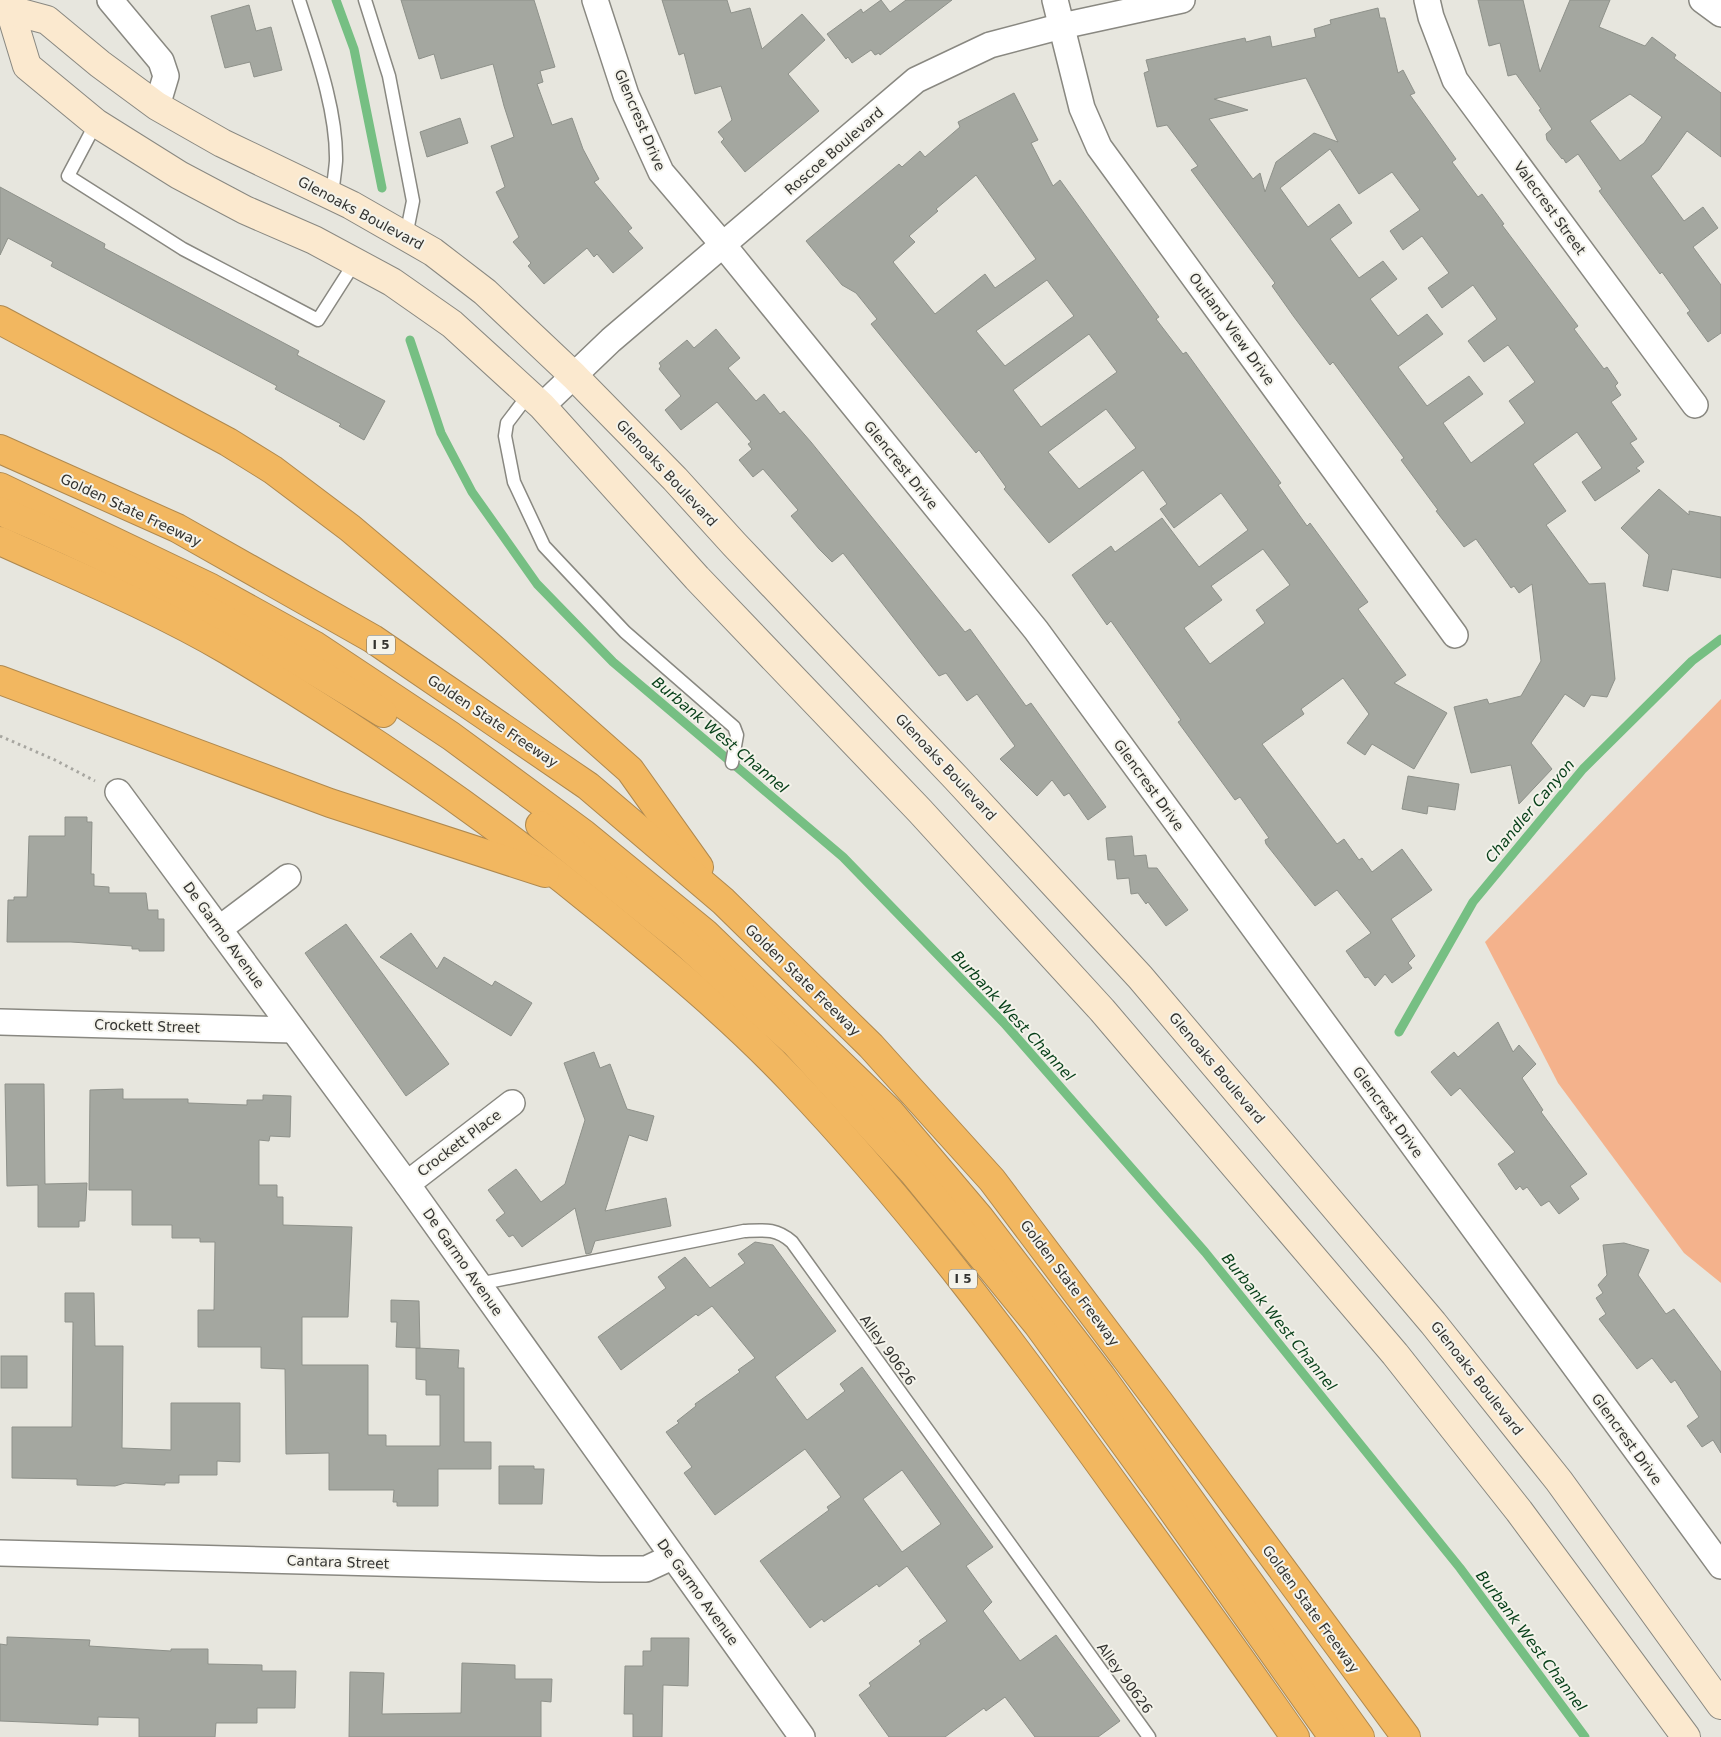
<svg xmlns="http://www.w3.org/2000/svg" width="1721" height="1737" viewBox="0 0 1721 1737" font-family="'DejaVu Sans',sans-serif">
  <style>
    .green { fill: #f4b28c }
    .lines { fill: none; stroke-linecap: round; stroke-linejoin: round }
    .stream { stroke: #76bf83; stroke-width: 9 }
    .building { fill: #a4a7a0; stroke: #8e918a; fill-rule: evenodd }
    .service-casing { stroke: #898881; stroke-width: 15 }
    .minor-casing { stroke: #898881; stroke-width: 28 }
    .secondary-casing { stroke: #898881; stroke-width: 30 }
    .motorway-casing { stroke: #af894f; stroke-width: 30 }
    .path { stroke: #a7a6a0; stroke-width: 3; stroke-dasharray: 2.5 4; stroke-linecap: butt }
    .service { stroke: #fff; stroke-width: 12 }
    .minor { stroke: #fff; stroke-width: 25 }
    .secondary { stroke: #fbe9cf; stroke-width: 28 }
    .motorway { stroke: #f2b760; stroke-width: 28 }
    .labels { text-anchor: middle; stroke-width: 4; stroke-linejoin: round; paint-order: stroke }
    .shield { fill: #f4f3eb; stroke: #6d6d68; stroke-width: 1 }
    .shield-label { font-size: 12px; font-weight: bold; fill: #333330 }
    .street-label { font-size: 14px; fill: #333330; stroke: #f4f3eb }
    .water-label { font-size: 15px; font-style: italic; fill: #053e17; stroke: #f4f3eb }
  </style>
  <rect width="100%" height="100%" fill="#e7e6de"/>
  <!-- green -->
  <path class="green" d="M 1721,699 L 1721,1283 L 1684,1253 L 1558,1083 L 1485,942 Z"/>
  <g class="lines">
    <!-- stream -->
    <g class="stream">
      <path d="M 336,0 L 354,49 L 382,188"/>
      <path d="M 410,340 L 441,433 L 472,492 L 537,584 L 613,662 L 843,857 L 1004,1023 L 1205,1252 L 1460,1568 L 1585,1737"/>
      <path d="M 1399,1032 L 1473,902 L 1583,769 L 1692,661 L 1721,639"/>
    </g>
  </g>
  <!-- building -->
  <g class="building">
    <path d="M 401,0 L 534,0 L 555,67 L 540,71 L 543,82 L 537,84 L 552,125 L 572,118 L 583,149 L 599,179 L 594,182 L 632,228 L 628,231 L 643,248 L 613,273 L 597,254 L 594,257 L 587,248 L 544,284 L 528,266 L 531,263 L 513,242 L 519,237 L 496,192 L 505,187 L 491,146 L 514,137 L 504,106 L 493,64 L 441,79 L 434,54 L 419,59 Z"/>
    <path d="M 662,0 L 727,0 L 731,13 L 750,8 L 762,49 L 802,14 L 825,40 L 788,74 L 819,111 L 745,172 L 721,142 L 724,139 L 718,132 L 732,120 L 721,86 L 695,94 L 684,53 L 679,55 Z"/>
    <path d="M 881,0 L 890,12 L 906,0 L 952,0 L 880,55 L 879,53 L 875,55 L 871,50 L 852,63 L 848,57 L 846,59 L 827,34 L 861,9 L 863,13 Z"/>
    <path d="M 1478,0 L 1523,0 L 1540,72 L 1570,0 L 1610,0 L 1599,27 L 1645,46 L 1652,37 L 1676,55 L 1674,58 L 1721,93 L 1721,157 L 1687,131 L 1659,170 L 1651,176 L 1684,221 L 1703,207 L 1718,228 L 1693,247 L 1721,285 L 1721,333 L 1708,342 L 1687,313 L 1690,311 L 1662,272 L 1660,274 L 1599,191 L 1602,189 L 1578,154 L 1566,163 L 1563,158 L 1562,159 L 1547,140 L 1546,134 L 1552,129 L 1539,110 L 1541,109 L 1516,74 L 1508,76 L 1500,43 L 1489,46 ZM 1630,94 L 1662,117 L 1644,143 L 1620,161 L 1590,121 Z"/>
    <path d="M 249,5 L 256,31 L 271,27 L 282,70 L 254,77 L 250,62 L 225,68 L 211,16 Z"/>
    <path d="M 1378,8 L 1380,18 L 1385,18 L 1398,73 L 1403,70 L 1415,93 L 1410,95 L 1456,159 L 1452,162 L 1478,197 L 1482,194 L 1504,224 L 1502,225 L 1578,326 L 1574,329 L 1604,369 L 1607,367 L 1618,383 L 1615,386 L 1621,395 L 1611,402 L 1637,439 L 1630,443 L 1644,462 L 1636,468 L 1640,471 L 1595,501 L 1582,482 L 1602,468 L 1577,432 L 1533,464 L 1566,511 L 1546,525 L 1589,584 L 1605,583 L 1615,679 L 1607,697 L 1591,695 L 1584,707 L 1565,694 L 1531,743 L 1552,769 L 1519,804 L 1511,765 L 1471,773 L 1454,707 L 1487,699 L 1489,704 L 1521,696 L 1541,661 L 1532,584 L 1519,593 L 1514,586 L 1511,588 L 1476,539 L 1464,547 L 1436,511 L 1438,510 L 1401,460 L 1404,458 L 1333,362 L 1330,365 L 1294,317 L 1272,286 L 1275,283 L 1191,170 L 1198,166 L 1167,125 L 1157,127 L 1144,73 L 1149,71 L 1146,60 L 1245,38 L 1246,42 L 1270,36 L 1272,47 L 1316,37 L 1314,29 L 1331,24 L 1330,20 ZM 1306,78 L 1338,142 L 1314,133 L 1276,162 L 1265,192 L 1260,173 L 1253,179 L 1209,119 L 1248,110 L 1214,99 ZM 1330,149 L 1359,194 L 1392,172 L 1420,210 L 1390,231 L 1403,250 L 1422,236 L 1449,273 L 1428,288 L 1442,308 L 1473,285 L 1497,319 L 1468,341 L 1484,362 L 1508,345 L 1535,382 L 1509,401 L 1525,423 L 1471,463 L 1443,423 L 1483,394 L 1469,376 L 1427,406 L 1398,367 L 1443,334 L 1427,314 L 1398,336 L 1370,299 L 1397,279 L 1383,261 L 1359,278 L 1330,239 L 1352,223 L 1339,204 L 1308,227 L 1280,188 Z"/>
    <path d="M 1014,93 L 1038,140 L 1031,143 L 1053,186 L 1060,180 L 1159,317 L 1156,319 L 1169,336 L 1183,354 L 1186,352 L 1281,483 L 1278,485 L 1307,526 L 1310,523 L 1368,602 L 1358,609 L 1406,675 L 1394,683 L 1447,713 L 1414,769 L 1372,744 L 1365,755 L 1347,743 L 1369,714 L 1343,678 L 1301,709 L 1304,714 L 1262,744 L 1337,844 L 1344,839 L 1359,860 L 1362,858 L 1372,872 L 1402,849 L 1432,890 L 1391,919 L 1415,956 L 1408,963 L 1412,968 L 1392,983 L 1385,974 L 1375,986 L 1368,977 L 1365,978 L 1346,951 L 1371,933 L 1337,890 L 1315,906 L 1266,844 L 1265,840 L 1269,838 L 1240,797 L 1235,800 L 1178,722 L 1181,720 L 1111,621 L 1107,625 L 1072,575 L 1111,546 L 1115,552 L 1162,518 L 1199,567 L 1248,530 L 1221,493 L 1174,528 L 1160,509 L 1167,504 L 1143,470 L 1049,543 L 1004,489 L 1006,487 L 979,450 L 976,453 L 871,324 L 877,319 L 856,293 L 842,285 L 806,241 L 899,164 L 902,167 L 920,151 L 925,157 L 960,127 L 958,122 ZM 976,175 L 1036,259 L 995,288 L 985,274 L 935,314 L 893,262 L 915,242 L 909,236 L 938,211 L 936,209 ZM 1047,280 L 1074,316 L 1005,366 L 976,331 ZM 1089,334 L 1117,372 L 1041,427 L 1013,390 ZM 1106,409 L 1136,448 L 1079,489 L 1048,452 ZM 1263,549 L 1290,585 L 1256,610 L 1265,623 L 1210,664 L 1184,628 L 1222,600 L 1211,586 Z"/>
    <path d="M 460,118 L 468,143 L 427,157 L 420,132 Z"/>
    <path d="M 0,187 L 105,244 L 104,248 L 299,351 L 297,355 L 385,401 L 364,440 L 339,426 L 341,424 L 275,389 L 277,386 L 51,266 L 53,262 L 8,238 L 0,255 Z"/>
    <path d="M 716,329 L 740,358 L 728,368 L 756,401 L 764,394 L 780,414 L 784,411 L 811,442 L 965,632 L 970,629 L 1026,706 L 1031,703 L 1106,807 L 1088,820 L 1069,793 L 1064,796 L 1052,780 L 1037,796 L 1000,759 L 1015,746 L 977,694 L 967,701 L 946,673 L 939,676 L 843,553 L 832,562 L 819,549 L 791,516 L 798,510 L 763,469 L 753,477 L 739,460 L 752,449 L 748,444 L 751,442 L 717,402 L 681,430 L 665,410 L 681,396 L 659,369 L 661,366 L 659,363 L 687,340 L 694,348 Z"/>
    <path d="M 1659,489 L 1689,515 L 1689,511 L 1721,517 L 1721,578 L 1672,569 L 1668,591 L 1643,586 L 1649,555 L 1621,528 Z"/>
    <path d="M 1408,776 L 1459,784 L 1455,810 L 1428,806 L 1427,814 L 1402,809 Z"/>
    <path d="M 65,817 L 87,817 L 87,822 L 92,822 L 91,874 L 94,874 L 94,886 L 109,887 L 109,893 L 146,893 L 148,910 L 158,910 L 158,919 L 164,919 L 164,951 L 139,951 L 139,949 L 132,949 L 132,946 L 71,942 L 7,942 L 8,900 L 14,900 L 14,897 L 27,897 L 29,836 L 65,836 Z"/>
    <path d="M 1132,836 L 1134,856 L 1146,855 L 1148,868 L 1157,868 L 1188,910 L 1166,926 L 1148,902 L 1146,904 L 1138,893 L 1131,894 L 1129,878 L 1117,879 L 1115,860 L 1108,860 L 1106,838 Z"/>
    <path d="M 346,924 L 449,1064 L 406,1096 L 305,953 Z"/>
    <path d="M 411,933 L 437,969 L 444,957 L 492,986 L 495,981 L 532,1003 L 511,1036 L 380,957 Z"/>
    <path d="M 1498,1022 L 1513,1052 L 1519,1045 L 1536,1064 L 1522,1078 L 1543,1110 L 1541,1112 L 1587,1174 L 1570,1186 L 1579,1199 L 1559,1214 L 1549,1201 L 1541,1206 L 1527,1187 L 1523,1190 L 1520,1186 L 1516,1190 L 1498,1164 L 1515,1152 L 1460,1088 L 1451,1096 L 1431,1072 L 1454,1052 L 1458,1057 Z"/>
    <path d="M 594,1052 L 600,1068 L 610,1064 L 627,1109 L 654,1116 L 647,1141 L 629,1135 L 605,1211 L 666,1198 L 671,1226 L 595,1241 L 591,1253 L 586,1254 L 575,1208 L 522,1247 L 513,1235 L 509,1237 L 496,1220 L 505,1213 L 488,1190 L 516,1169 L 541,1202 L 565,1184 L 585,1120 L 564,1063 Z"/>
    <path d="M 5,1084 L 44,1084 L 45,1184 L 87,1183 L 85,1221 L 79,1221 L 79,1227 L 38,1227 L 38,1185 L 7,1186 Z"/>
    <path d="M 123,1089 L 123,1099 L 188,1099 L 188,1103 L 247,1105 L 247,1100 L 263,1100 L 263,1095 L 291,1096 L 290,1137 L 270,1136 L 269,1141 L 259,1140 L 259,1185 L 277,1185 L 277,1197 L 283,1197 L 283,1225 L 352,1227 L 348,1317 L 302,1317 L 302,1365 L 368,1365 L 368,1435 L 386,1435 L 386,1446 L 440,1446 L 440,1395 L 426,1395 L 426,1380 L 416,1379 L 416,1348 L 459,1350 L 458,1368 L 464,1368 L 464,1442 L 491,1442 L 491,1469 L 438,1469 L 438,1506 L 397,1506 L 397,1502 L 393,1502 L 394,1490 L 329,1490 L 329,1453 L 286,1454 L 285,1369 L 261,1368 L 261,1347 L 198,1347 L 198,1310 L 214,1310 L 215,1242 L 200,1242 L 200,1238 L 172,1238 L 172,1225 L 132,1225 L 132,1190 L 89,1190 L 90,1090 Z"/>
    <path d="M 755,1242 L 773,1245 L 836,1331 L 775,1377 L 807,1420 L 845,1391 L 840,1384 L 862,1367 L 993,1547 L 966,1566 L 992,1602 L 983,1611 L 1020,1661 L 1056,1635 L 1120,1721 L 1098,1737 L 1035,1737 L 1005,1697 L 986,1711 L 984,1708 L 945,1737 L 889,1737 L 859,1695 L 871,1686 L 869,1683 L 921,1644 L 919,1641 L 947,1621 L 907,1566 L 879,1587 L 877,1584 L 824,1622 L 822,1619 L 810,1628 L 760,1561 L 829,1510 L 827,1507 L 841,1497 L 805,1449 L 715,1515 L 684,1473 L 692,1467 L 666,1432 L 679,1423 L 677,1421 L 696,1406 L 695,1404 L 740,1372 L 738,1370 L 755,1358 L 712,1306 L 698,1316 L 696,1314 L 621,1370 L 598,1337 L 666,1288 L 658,1277 L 685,1257 L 710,1288 L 745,1263 L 738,1254 ZM 902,1470 L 941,1524 L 902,1552 L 863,1499 Z"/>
    <path d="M 1624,1243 L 1649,1250 L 1638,1275 L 1666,1314 L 1674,1309 L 1721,1372 L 1721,1453 L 1713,1440 L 1702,1447 L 1687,1426 L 1699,1417 L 1675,1380 L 1671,1383 L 1652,1358 L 1637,1369 L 1599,1319 L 1606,1314 L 1596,1298 L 1603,1293 L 1598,1285 L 1607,1275 L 1603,1245 Z"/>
    <path d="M 65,1293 L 94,1293 L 95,1346 L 123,1346 L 122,1448 L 171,1450 L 171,1403 L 240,1403 L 240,1462 L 217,1461 L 217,1475 L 179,1475 L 179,1483 L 165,1483 L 165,1485 L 125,1483 L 115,1486 L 77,1485 L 77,1479 L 12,1478 L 12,1427 L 72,1427 L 73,1322 L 65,1322 Z"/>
    <path d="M 391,1300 L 419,1301 L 420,1348 L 396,1347 L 397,1322 L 391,1322 Z"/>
    <rect x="1" y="1356" width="26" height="32"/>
    <path d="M 499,1466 L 534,1466 L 534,1469 L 544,1469 L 542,1504 L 499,1504 Z"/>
    <path d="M 7,1637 L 90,1640 L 89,1646 L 171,1651 L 171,1649 L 208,1649 L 208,1664 L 262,1665 L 262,1671 L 296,1671 L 295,1708 L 257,1708 L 257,1723 L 216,1723 L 215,1737 L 139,1737 L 139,1718 L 98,1717 L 98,1725 L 0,1721 L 0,1644 L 7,1645 Z"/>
    <path d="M 651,1638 L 689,1638 L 688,1686 L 663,1685 L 662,1737 L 633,1737 L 633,1714 L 624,1714 L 625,1666 L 643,1666 L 643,1651 L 651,1651 Z"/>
    <path d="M 462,1663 L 515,1665 L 515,1679 L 552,1679 L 551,1702 L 541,1701 L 541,1737 L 349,1737 L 350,1672 L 384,1673 L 382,1714 L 461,1713 Z"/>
  </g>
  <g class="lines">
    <defs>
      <g id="service">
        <path d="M 299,0 C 315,50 337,109 336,161 C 335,173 333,185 332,196"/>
        <path d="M 365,0 L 389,76 L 413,201 L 406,236"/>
        <path d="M 96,123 L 68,176 L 183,249 L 318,320 L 355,262"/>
        <path d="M 529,394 L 507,423 L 505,436 L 514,482 L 544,546 L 625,632 L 734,727 L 737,735 L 732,763"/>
        <path d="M 478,1284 L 744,1231 C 764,1230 776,1228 792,1242 L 1149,1737"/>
      </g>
      <g id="minor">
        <path d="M 110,0 L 161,61 L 166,76 L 157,106"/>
        <path d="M 595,0 L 626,95 L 661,172 L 724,246 L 1036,630 L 1721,1566"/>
        <path d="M 1055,0 L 1082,108 L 1099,147 L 1455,635"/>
        <path d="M 1427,0 L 1431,17 L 1455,80 L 1695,405"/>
        <path d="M 1702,0 L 1721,14"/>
        <path d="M 542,406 L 611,340 L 916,80 L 990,45 L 1062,26 L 1182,0"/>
        <path d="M 118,792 L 407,1184 L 802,1737"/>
        <path d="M 219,929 L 288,877"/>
        <path d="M 0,1022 L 293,1030"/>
        <path d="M 407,1184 L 512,1103"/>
        <path d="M 0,1553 L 600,1569 L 646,1569 L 672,1557"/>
      </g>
      <g id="secondary">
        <path d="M 1,0 L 10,10 L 27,66 L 96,123 L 179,175 L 245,210 L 314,240 L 392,282 L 452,324 L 542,406 L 697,578 L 920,811 L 1102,1010 L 1395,1354 L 1519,1511 L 1686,1737"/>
        <path d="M 10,10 L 47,20 L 100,64 L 157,106 L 222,143 L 351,205 L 433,252 L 485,292 L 574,376 L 675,479 L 734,544 L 956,778 L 1140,977 L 1433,1323 L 1559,1481 L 1721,1705"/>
      </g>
      <g id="motorway">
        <path d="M 0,320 L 228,442 L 273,470 L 350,528 L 491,647 L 630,770 L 699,867"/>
        <path d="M 0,449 L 177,528 L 373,639 L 588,786 L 723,901 L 871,1046 L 992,1180 L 1159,1402 L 1406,1737"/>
        <path d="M 0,487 L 211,588 L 314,645 L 451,736 L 584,834 L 705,933 L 890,1112 L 979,1217 L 1101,1376 L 1360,1737"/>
        <path d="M 0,511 C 133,566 261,636 383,713"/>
        <path d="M 0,541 C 75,575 157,609 227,650 C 362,730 490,818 611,918 C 673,969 736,1022 791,1080 C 912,1207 1015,1346 1117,1488 C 1177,1571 1237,1653 1295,1737"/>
        <path d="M 0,680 L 330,803 L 545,873"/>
        <path d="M 540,825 L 682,940 L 796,1044 L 912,1171 L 1038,1325 L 1161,1494 L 1333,1737"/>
      </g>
    </defs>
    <!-- service casing -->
    <use href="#service" class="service-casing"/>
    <!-- minor casing -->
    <use href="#minor" class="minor-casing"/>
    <!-- secondary casing -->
    <use href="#secondary" class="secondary-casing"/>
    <!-- motorway casing -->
    <use href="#motorway" class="motorway-casing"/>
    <!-- path -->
    <path class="path" d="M 0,736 L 55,760 L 95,781"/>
    <!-- service -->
    <use href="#service" class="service"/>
    <!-- minor -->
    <use href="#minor" class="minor"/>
    <!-- secondary -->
    <use href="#secondary" class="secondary"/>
    <!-- motorway -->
    <use href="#motorway" class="motorway"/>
  </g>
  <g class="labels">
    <!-- shield labels -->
    <g class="shield">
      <rect x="367" y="635.5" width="28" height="19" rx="4"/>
      <rect x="949" y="1269.5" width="28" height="19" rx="4"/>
    </g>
    <g class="shield-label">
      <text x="381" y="649">I 5</text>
      <text x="963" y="1283">I 5</text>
    </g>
    <!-- street labels -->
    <g class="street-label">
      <text transform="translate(640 120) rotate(67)" y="5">Glencrest Drive</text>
      <text transform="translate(834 151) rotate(-41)" y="5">Roscoe Boulevard</text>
      <text transform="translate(1550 208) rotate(54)" y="5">Valecrest Street</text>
      <text transform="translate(361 213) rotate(28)" y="5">Glenoaks Boulevard</text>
      <text transform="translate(1232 329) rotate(54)" y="5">Outland View Drive</text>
      <text transform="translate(901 465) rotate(51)" y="5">Glencrest Drive</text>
      <text transform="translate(667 473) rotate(47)" y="5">Glenoaks Boulevard</text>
      <text transform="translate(131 510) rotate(25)" y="5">Golden State Freeway</text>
      <text transform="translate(493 721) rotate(34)" y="5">Golden State Freeway</text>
      <text transform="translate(946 767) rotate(47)" y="5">Glenoaks Boulevard</text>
      <text transform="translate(1149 785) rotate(54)" y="5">Glencrest Drive</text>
      <text transform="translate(224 935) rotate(54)" y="5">De Garmo Avenue</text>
      <text transform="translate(803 980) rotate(44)" y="5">Golden State Freeway</text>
      <text transform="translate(147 1026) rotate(2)" y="5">Crockett Street</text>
      <text transform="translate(1217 1068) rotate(50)" y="5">Glenoaks Boulevard</text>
      <text transform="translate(1388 1112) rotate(54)" y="5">Glencrest Drive</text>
      <text transform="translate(459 1143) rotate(-37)" y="5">Crockett Place</text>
      <text transform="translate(463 1262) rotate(55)" y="5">De Garmo Avenue</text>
      <text transform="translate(1070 1283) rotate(53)" y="5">Golden State Freeway</text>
      <text transform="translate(888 1350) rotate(54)" y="5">Alley 90626</text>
      <text transform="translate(1477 1378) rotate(52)" y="5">Glenoaks Boulevard</text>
      <text transform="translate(1627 1439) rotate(54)" y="5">Glencrest Drive</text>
      <text transform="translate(338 1562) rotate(2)" y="5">Cantara Street</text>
      <text transform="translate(698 1592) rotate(54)" y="5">De Garmo Avenue</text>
      <text transform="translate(1311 1609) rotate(54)" y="5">Golden State Freeway</text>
      <text transform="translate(1125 1678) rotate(54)" y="5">Alley 90626</text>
    </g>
    <!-- water labels -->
    <g class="water-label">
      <text transform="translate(720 735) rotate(40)" y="5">Burbank West Channel</text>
      <text transform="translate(1530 811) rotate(-50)" y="5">Chandler Canyon</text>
      <text transform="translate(1013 1016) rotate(47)" y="5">Burbank West Channel</text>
      <text transform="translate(1279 1322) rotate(51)" y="5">Burbank West Channel</text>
      <text transform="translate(1531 1641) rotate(53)" y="5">Burbank West Channel</text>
    </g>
  </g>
</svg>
